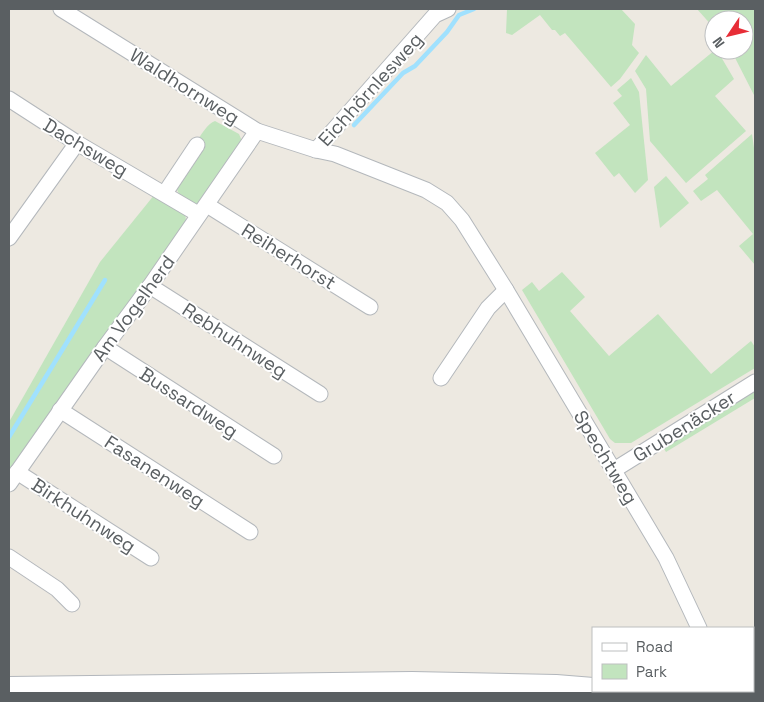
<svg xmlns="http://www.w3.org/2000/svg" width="764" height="702" viewBox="0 0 764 702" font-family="'Space Grotesk',sans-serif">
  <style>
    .green { fill: #c2e4be }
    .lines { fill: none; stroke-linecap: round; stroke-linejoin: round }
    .stream { stroke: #a0e1fe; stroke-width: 4.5 }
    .minor-casing { stroke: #b4b8bc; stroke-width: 17 }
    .tertiary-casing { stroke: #b4b8bc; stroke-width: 19 }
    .secondary-casing { stroke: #b3b7bc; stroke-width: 22 }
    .minor { stroke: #fff; stroke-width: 15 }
    .tertiary { stroke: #fff; stroke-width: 18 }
    .secondary { stroke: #fff; stroke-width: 20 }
    .labels { text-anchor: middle; stroke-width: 4; stroke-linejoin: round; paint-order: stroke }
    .street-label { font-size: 19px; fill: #5a5f62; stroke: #fff }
  </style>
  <rect width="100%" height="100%" fill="#ede9e1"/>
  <!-- green -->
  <g class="green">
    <path d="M 507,9 L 621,9 L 635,24 L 632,45 L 639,53 L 620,79 L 611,87 L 565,33 L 560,36 L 555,30 L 552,30 L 540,15 L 512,35 L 506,33 Z"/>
    <path d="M 697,9 L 755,9 L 755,97 L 731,50 L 744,50 L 744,20 L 714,20 L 714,28 Z"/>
    <path d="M 715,50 L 717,50 L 734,79 L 715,96 L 746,131 L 686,183 L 650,141 L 646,89 L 635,71 L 646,55 L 671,86 Z"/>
    <path d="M 631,78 L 639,92 L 648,180 L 635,193 L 619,173 L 614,177 L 595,153 L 630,125 L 613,103 L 622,96 L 617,90 Z"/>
    <path d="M 215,121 L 239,134 L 242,141 L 198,204 C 186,204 176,195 176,183 C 184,169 201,125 215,121 Z"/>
    <path d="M 752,134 L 755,155 L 755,265 L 739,246 L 753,234 L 717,190 L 701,201 L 693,191 L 708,179 L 705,175 Z"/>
    <path d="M 666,176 L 689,203 L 660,228 L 654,187 Z"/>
    <path d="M 155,194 L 185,212 L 186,221 L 9,471 L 9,422 L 100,262 Z"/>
    <path d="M 562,272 L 585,297 L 570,311 L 609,356 L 658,314 L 711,374 L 751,341 L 755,347 L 755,368 L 631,443 L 615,443 L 610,439 L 522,290 L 532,282 L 539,291 Z"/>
    <path d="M 755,391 L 755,398 L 666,452 L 663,447 Z"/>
  </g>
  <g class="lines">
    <!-- stream -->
    <g class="stream">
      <path d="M 354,125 L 403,73 L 415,66 L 447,32 L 459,15 L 474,9"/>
      <path d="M 9,437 L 105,280"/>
    </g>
    <defs>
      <g id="minor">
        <path d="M 61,9 L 257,131 L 316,150 L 335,154 L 426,190 L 447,203 L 462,220 L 506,290 L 666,558 L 699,628"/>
        <path d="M 9,99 L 77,143 L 198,214"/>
        <path d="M 316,150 L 435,15 L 448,9"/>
        <path d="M 165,193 L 197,145"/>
        <path d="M 207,205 L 370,307"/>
        <path d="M 9,238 L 77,143"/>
        <path d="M 150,286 L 320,394"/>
        <path d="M 105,347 L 274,456"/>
        <path d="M 441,378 L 488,308 L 506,290"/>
        <path d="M 60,410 L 250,532"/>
        <path d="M 614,470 L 755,382"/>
        <path d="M 17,472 L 151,558"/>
        <path d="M 9,484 L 105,347 L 150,286 L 257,131"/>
        <path d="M 9,557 L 57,589 L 72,604"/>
      </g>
      <path id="tertiary" d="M 753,683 L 755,684"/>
      <g id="secondary">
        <path d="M 9,687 L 412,682 L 556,685 L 593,688"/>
        <path d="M 609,691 L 624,693"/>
        <path d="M 680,693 L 680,691"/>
        <path d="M 728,693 L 728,691"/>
      </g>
    </defs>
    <!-- minor casing -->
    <use href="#minor" class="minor-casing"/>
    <!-- tertiary casing -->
    <use href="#tertiary" class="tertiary-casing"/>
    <!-- secondary casing -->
    <use href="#secondary" class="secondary-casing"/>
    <!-- minor -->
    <use href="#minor" class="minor"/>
    <!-- tertiary -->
    <use href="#tertiary" class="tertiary"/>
    <!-- secondary -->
    <use href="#secondary" class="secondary"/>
  </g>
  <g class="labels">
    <!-- street labels -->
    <g class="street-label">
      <text transform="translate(185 86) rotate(32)" y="7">Waldhornweg</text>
      <text transform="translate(370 89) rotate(-48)" y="7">Eichhörnlesweg</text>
      <text transform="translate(86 147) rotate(31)" y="7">Dachsweg</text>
      <text transform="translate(289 256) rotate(32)" y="7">Reiherhorst</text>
      <text transform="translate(133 308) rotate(-54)" y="7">Am Vogelherd</text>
      <text transform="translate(235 340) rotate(33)" y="7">Rebhuhnweg</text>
      <text transform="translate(189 402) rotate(33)" y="7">Bussardweg</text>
      <text transform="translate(684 426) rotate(-32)" y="7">Grubenäcker</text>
      <text transform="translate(606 457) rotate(59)" y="7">Spechtweg</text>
      <text transform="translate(155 471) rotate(33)" y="7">Fasanenweg</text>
      <text transform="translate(84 515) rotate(33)" y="7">Birkhuhnweg</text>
    </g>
  </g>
  <!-- border -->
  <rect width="764" height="702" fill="none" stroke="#5a5f62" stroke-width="20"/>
  <!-- legend -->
  <rect x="592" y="627" width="162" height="65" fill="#ffffff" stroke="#bdbfc0"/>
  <rect x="602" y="643" width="25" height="8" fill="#ffffff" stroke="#bdbfc0"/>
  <text x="636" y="652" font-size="15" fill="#5a5f62">Road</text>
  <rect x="602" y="664" width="25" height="15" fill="#c2e4be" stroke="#bdbfc0"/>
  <text x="636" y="677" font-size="15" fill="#5a5f62">Park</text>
  <!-- north arrow -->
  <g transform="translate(729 35) rotate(235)"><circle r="24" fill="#ffffff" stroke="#bdbfc0"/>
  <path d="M0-4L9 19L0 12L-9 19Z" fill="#e72d37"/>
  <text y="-8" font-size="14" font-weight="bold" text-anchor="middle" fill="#5a5f62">N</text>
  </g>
</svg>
